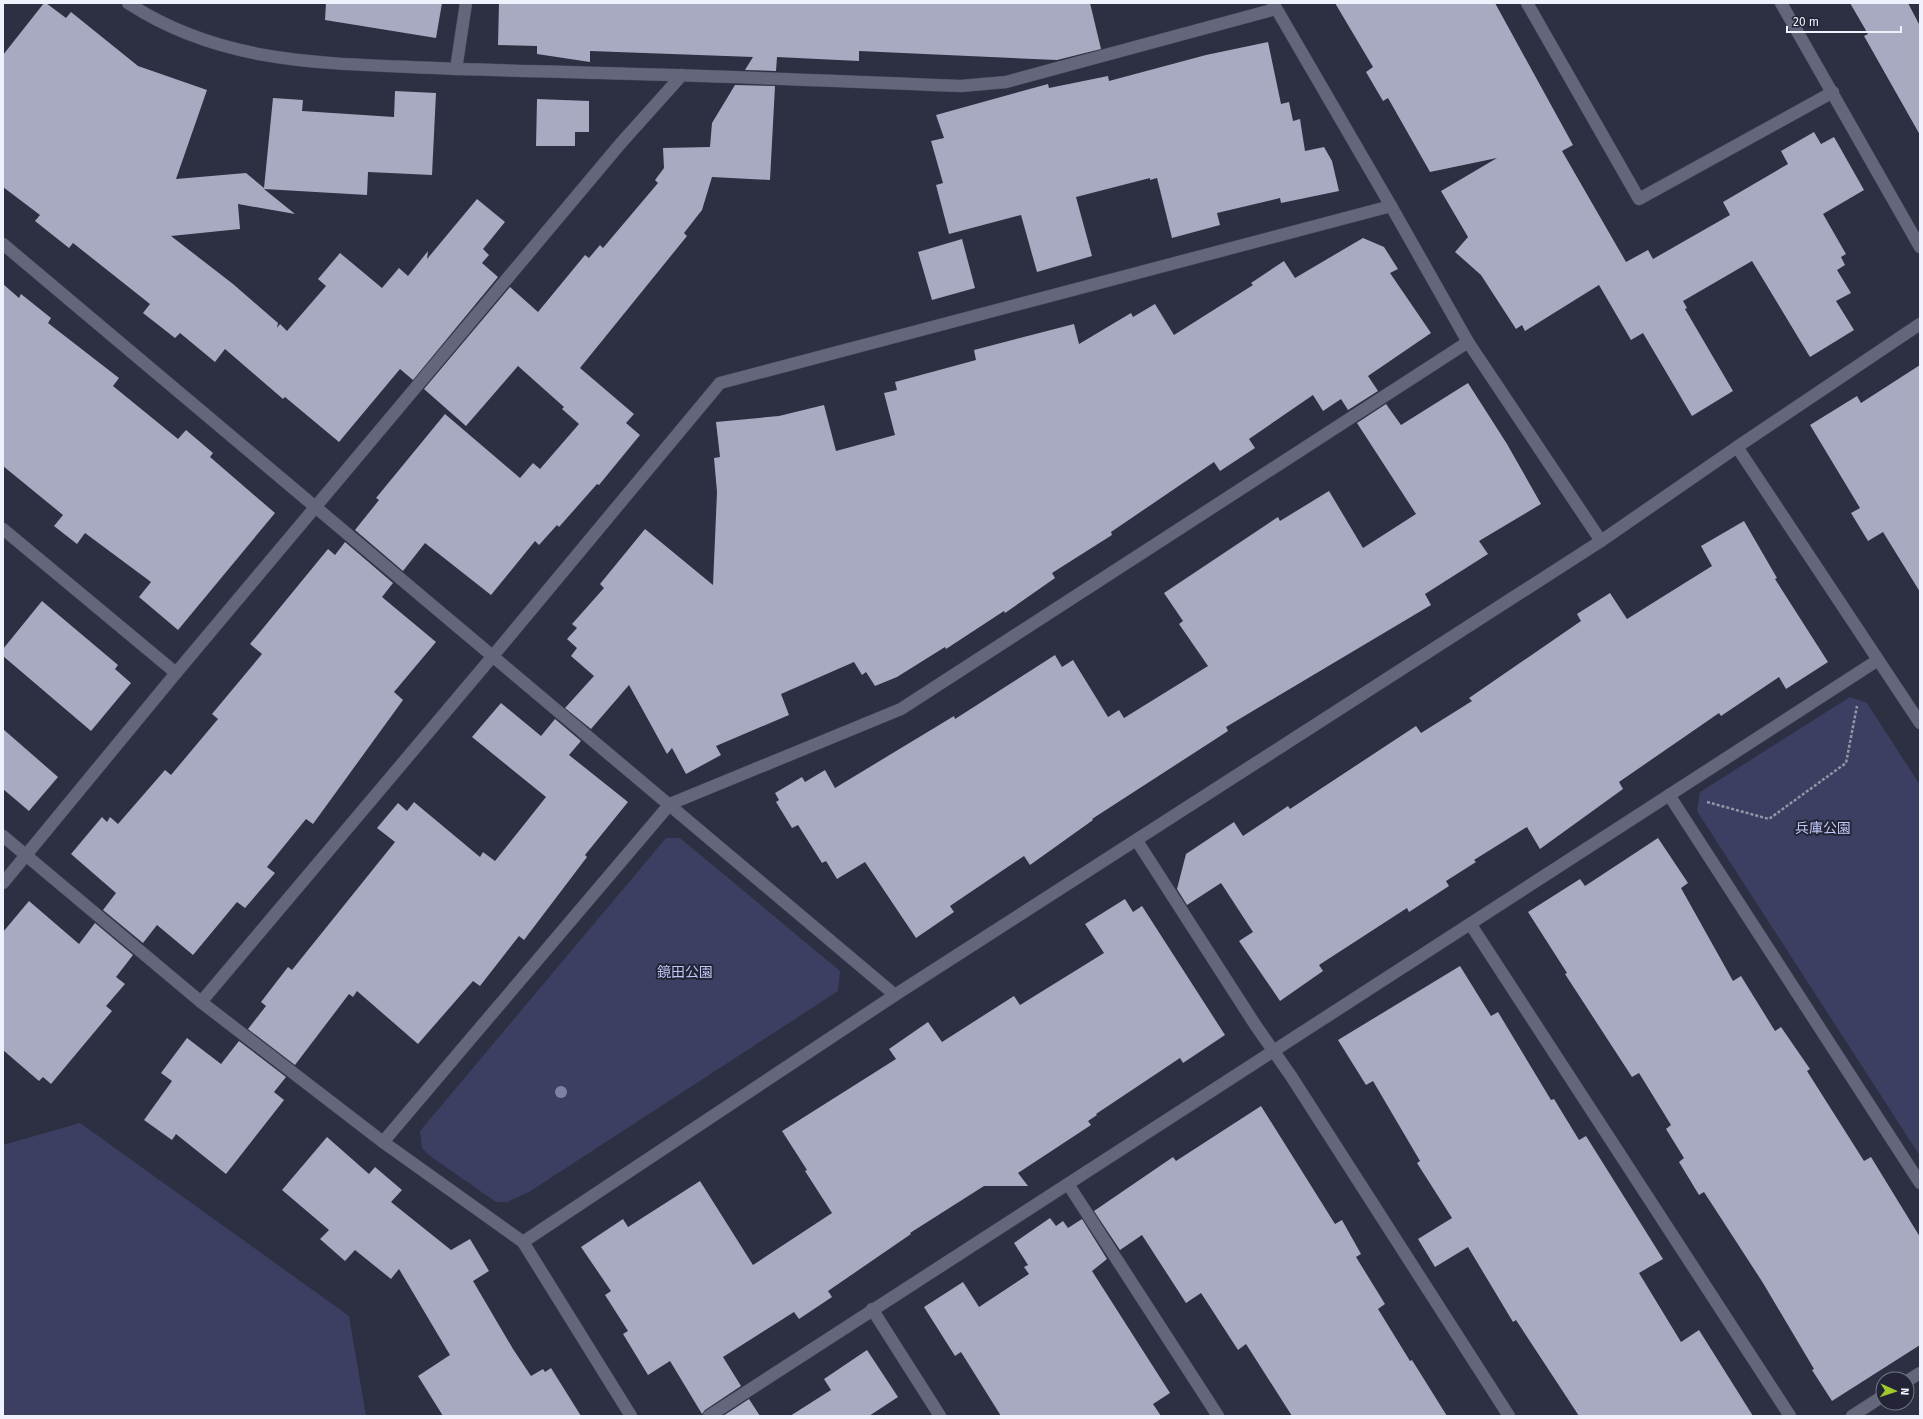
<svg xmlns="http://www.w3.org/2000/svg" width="1923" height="1419" viewBox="0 0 1923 1419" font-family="'Fira Sans','Noto Sans JP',sans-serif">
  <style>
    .green { fill: #3c3f61 }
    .building { fill: #a7aac1 }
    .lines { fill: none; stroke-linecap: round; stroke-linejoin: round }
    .minor-casing { stroke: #4a4b5b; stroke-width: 13 }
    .tertiary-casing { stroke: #4a4b5b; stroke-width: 13 }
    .path { stroke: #9496a5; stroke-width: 2.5; stroke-dasharray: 3 2; stroke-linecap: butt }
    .minor { stroke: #64677c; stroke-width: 12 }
    .tertiary { stroke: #64677c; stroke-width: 12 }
    .tree { fill: #7e83a6 }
    .labels { text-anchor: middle; stroke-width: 4; stroke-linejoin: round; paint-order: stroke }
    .park-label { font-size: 14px; fill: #c1c7f7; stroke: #232537 }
  </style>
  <rect width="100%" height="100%" fill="#2d2f42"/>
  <!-- green -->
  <g class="green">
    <path d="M 1850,697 L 1867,703 L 1920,785 L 1920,1156 L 1697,811 L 1700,792 Z"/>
    <path d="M 666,838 L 680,838 L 840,971 L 838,991 L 529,1192 L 507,1202 L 496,1202 L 430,1156 L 422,1148 L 420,1131 Z"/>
    <path d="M 80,1123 L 349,1316 L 366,1416 L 3,1416 L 3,1145 Z"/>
  </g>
  <!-- building -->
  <g class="building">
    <path d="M 44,3 L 46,3 L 66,18 L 71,12 L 138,66 L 207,90 L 176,179 L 246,173 L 264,188 L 273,98 L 303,100 L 302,111 L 394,117 L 395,91 L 436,93 L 432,175 L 368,172 L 367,195 L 264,189 L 295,214 L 238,204 L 240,229 L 171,236 L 233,284 L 278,323 L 277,328 L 280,324 L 287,331 L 326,286 L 318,279 L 340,253 L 382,288 L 399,268 L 408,276 L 428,251 L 427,259 L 477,199 L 505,222 L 483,249 L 489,255 L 482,263 L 498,277 L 413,380 L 400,369 L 339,442 L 285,397 L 283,399 L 225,349 L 215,362 L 180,333 L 175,338 L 143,313 L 150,304 L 73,243 L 69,248 L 35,221 L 40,215 L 3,187 L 3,55 Z"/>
    <path d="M 326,3 L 442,3 L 436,38 L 325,20 Z"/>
    <path d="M 499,3 L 1090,3 L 1101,49 L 1057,60 L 859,51 L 859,61 L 777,57 L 776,71 L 745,70 L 753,57 L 590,51 L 590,62 L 537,54 L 537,46 L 498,45 Z"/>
    <path d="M 1335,3 L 1495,3 L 1573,145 L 1562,151 L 1626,262 L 1648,250 L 1653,259 L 1730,215 L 1723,202 L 1788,164 L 1781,151 L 1814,132 L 1821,144 L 1834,137 L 1864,190 L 1823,214 L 1846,254 L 1841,257 L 1845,265 L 1837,270 L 1851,293 L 1836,301 L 1854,330 L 1810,357 L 1752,261 L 1683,301 L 1687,308 L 1685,309 L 1733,391 L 1692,416 L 1643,333 L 1631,340 L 1599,285 L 1525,331 L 1522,325 L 1516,329 L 1481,275 L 1455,252 L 1468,237 L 1441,191 L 1497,158 L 1430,172 L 1388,98 L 1383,101 L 1366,72 L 1373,67 Z"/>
    <path d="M 1850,3 L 1908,3 L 1920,26 L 1920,135 L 1864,36 L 1868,34 Z"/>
    <path d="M 1268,42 L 1281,104 L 1289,102 L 1293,121 L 1300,119 L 1305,151 L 1324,147 L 1332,161 L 1339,191 L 1281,203 L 1280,198 L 1217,213 L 1220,225 L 1172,238 L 1157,178 L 1150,180 L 1150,178 L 1076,197 L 1092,256 L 1037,272 L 1021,215 L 949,234 L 936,185 L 943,183 L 931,141 L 944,138 L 936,115 L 1048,84 L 1049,88 L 1108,76 L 1109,81 L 1206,55 Z"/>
    <path d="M 735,85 L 775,86 L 770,180 L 712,177 L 702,210 L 684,233 L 687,236 L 580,368 L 634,414 L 626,423 L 640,435 L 599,485 L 597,484 L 559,527 L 557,525 L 539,545 L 535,541 L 491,595 L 425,543 L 403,571 L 355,530 L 379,500 L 376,498 L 445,414 L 520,478 L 533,463 L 540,469 L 579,424 L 562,409 L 564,407 L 518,366 L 466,426 L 424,389 L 510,287 L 538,312 L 585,255 L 589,258 L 600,245 L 603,248 L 658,183 L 655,180 L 664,168 L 663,148 L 710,147 L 712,123 Z"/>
    <path d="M 537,99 L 589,101 L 589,132 L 575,132 L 575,146 L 536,146 Z"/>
    <path d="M 1363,238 L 1384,247 L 1398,269 L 1390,273 L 1431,333 L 1368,376 L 1378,391 L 1348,410 L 1341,399 L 1323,411 L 1313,395 L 1249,439 L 1255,448 L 1220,471 L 1214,462 L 1111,532 L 1112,535 L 1052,573 L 1055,578 L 1005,613 L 1004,611 L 946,649 L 945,647 L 897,677 L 875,686 L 866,672 L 862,675 L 854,662 L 781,694 L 789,715 L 716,746 L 721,755 L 686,774 L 672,748 L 667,754 L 629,685 L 591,729 L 565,708 L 594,676 L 571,656 L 577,648 L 567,639 L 577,628 L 572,624 L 604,588 L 600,584 L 645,529 L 713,585 L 717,492 L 714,458 L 720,457 L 716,422 L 779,416 L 824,405 L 836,451 L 895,435 L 884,393 L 897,390 L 895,382 L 976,360 L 974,350 L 1074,324 L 1079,344 L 1131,313 L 1133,317 L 1155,304 L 1174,335 L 1253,285 L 1251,283 L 1284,261 L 1295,278 Z"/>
    <path d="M 962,239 L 975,288 L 932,300 L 918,252 Z"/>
    <path d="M 3,284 L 19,298 L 21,294 L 51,318 L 48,323 L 119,378 L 113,386 L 178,439 L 186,430 L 213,453 L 210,457 L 275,513 L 178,630 L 139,597 L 151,582 L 85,533 L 77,544 L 54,526 L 63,515 L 3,466 Z"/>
    <path d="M 1920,365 L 1920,592 L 1883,532 L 1868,541 L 1851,513 L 1860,508 L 1810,425 L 1857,396 L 1861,403 Z"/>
    <path d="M 1468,383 L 1507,444 L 1541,504 L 1479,541 L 1488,554 L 1425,594 L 1431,605 L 1226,727 L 1228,731 L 1092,819 L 1093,820 L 1030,865 L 1024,856 L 950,906 L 954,912 L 916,938 L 865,862 L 837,879 L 826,861 L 822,863 L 798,825 L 792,828 L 776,802 L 779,800 L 775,793 L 802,777 L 805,782 L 825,770 L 835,788 L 954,716 L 955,719 L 1055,655 L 1062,667 L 1073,660 L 1108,717 L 1119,710 L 1124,718 L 1208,666 L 1179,624 L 1183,621 L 1164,593 L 1278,517 L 1280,521 L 1329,491 L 1363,548 L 1416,514 L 1357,423 L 1386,404 L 1401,425 Z"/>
    <path d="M 1744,521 L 1777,578 L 1775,579 L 1828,662 L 1786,689 L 1779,677 L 1721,716 L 1719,713 L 1619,782 L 1623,789 L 1540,849 L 1527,827 L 1474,860 L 1476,862 L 1446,881 L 1449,886 L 1409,912 L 1407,908 L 1319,965 L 1323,971 L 1280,1001 L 1239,941 L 1253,932 L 1221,883 L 1187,905 L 1177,889 L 1186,854 L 1234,822 L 1243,836 L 1288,806 L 1290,809 L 1416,726 L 1421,733 L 1472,701 L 1469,698 L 1581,621 L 1577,614 L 1610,593 L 1627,619 L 1712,566 L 1701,546 Z"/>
    <path d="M 345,542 L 393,583 L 382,597 L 436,642 L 394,692 L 403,700 L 313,824 L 306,819 L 267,867 L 275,873 L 245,908 L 237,902 L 193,955 L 157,925 L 143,943 L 103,910 L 116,893 L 71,854 L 102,817 L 107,822 L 110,817 L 118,824 L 165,770 L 171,775 L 218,719 L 212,714 L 262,654 L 250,644 L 328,549 L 335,555 Z"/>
    <path d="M 42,601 L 118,665 L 115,669 L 131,683 L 91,731 L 3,656 L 3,649 Z"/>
    <path d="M 501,703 L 541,736 L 555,719 L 581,741 L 569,755 L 628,802 L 585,855 L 587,857 L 524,940 L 519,936 L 480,986 L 473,981 L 418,1044 L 357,991 L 353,997 L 349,994 L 295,1065 L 248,1029 L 266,1006 L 261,1002 L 288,967 L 292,970 L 395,842 L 377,828 L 398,803 L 407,811 L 414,802 L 480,857 L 483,852 L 495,861 L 546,797 L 472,737 Z"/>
    <path d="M 3,729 L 58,777 L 29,811 L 3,789 Z"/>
    <path d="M 1658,838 L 1688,883 L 1681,888 L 1733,981 L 1741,976 L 1775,1031 L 1781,1027 L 1810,1069 L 1807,1071 L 1864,1161 L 1871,1157 L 1920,1237 L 1920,1345 L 1832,1401 L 1812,1370 L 1814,1369 L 1763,1283 L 1704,1192 L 1699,1195 L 1679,1162 L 1684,1158 L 1666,1129 L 1671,1125 L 1639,1073 L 1632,1077 L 1565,974 L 1567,973 L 1528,912 L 1580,879 L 1585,886 Z"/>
    <path d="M 1125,899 L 1133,912 L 1142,906 L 1225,1035 L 1183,1063 L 1180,1058 L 1096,1114 L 1097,1115 L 1088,1121 L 1091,1125 L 1018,1173 L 1028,1186 L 984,1186 L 910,1233 L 911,1234 L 828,1291 L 832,1297 L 799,1319 L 794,1312 L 723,1357 L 741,1386 L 705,1410 L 702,1414 L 670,1361 L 648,1375 L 623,1334 L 628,1331 L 605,1295 L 611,1291 L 581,1247 L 623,1219 L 628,1227 L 700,1181 L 753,1265 L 832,1213 L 805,1171 L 807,1170 L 782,1131 L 896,1059 L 889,1049 L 928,1022 L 942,1042 L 1014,996 L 1020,1005 L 1104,953 L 1085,924 Z"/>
    <path d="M 29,901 L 79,944 L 95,923 L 133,955 L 116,977 L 125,984 L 106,1006 L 112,1011 L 51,1084 L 43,1077 L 39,1081 L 3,1050 L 3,932 Z"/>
    <path d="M 1460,966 L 1491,1016 L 1498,1012 L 1551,1100 L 1554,1099 L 1579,1140 L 1586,1136 L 1663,1259 L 1639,1273 L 1681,1342 L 1699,1330 L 1753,1416 L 1579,1416 L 1516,1320 L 1513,1322 L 1468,1247 L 1435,1267 L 1418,1239 L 1452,1218 L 1417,1163 L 1420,1161 L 1373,1081 L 1366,1085 L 1338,1040 Z"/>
    <path d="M 187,1038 L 221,1064 L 239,1041 L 286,1077 L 274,1092 L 284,1100 L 226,1174 L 176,1134 L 172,1140 L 144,1120 L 172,1081 L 161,1073 Z"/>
    <path d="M 1261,1106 L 1335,1224 L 1342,1220 L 1361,1254 L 1356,1257 L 1385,1304 L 1378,1309 L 1410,1361 L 1412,1360 L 1447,1416 L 1292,1416 L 1246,1344 L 1238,1350 L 1201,1293 L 1186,1303 L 1142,1235 L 1120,1250 L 1094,1211 L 1173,1157 L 1176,1161 Z"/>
    <path d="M 327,1137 L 369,1174 L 375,1167 L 402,1190 L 391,1202 L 451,1250 L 470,1239 L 489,1271 L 473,1281 L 513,1349 L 531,1376 L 543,1369 L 545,1372 L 551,1368 L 581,1416 L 443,1416 L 418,1376 L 450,1355 L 399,1269 L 391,1279 L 355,1250 L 345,1261 L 320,1239 L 329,1230 L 282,1190 Z"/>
    <path d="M 1050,1218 L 1056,1226 L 1063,1221 L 1068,1228 L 1082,1219 L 1107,1259 L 1092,1271 L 1170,1393 L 1153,1404 L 1161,1416 L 1001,1416 L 961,1352 L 955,1356 L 924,1307 L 963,1282 L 979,1307 L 1029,1274 L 1024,1267 L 1028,1265 L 1014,1243 Z"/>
    <path d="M 867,1350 L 898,1397 L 869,1416 L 790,1416 L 831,1390 L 824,1379 Z"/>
    <path d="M 749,1399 L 760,1416 L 723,1416 Z"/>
  </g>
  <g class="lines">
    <defs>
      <g id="minor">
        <path d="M 128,3 C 215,60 309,63 410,67 C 473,70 537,71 601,73 C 721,76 841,81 961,86 L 1006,82 L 1276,9"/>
        <path d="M 1273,3 L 1391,206 L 1468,342"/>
        <path d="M 1527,3 L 1639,199 L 1833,92"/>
        <path d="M 1781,3 L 1920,247"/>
        <path d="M 456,69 L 466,3"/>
        <path d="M 3,244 L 895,995"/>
        <path d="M 1737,447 L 1920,324"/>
        <path d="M 3,529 L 176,673"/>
        <path d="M 1669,795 L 1920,1183"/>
        <path d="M 3,836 L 201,1002 L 383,1142 L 523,1242"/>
        <path d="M 1137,841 L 1256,1026 L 1291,1076 L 1509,1416"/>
        <path d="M 3,883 L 176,673 L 621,143 L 682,75"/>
        <path d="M 1471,925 L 1790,1416"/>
        <path d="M 201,1002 L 492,657 L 720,383 L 1391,206"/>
        <path d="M 383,1142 L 670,804 L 901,709 L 1468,342 L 1601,541"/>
        <path d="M 1068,1184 L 1218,1416"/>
        <path d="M 872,1309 L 940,1416"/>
        <path d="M 1907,1381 L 1920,1373"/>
        <path d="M 709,1416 C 1097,1162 1490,914 1878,660"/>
        <path d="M 1852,1416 L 1883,1396"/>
      </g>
      <path id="tertiary" d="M 631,1416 L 523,1242 L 895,995 L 1601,541 L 1737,447 L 1920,723"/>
    </defs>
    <!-- minor casing -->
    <use href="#minor" class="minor-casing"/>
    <!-- tertiary casing -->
    <use href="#tertiary" class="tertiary-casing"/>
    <!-- path -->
    <path class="path" d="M 1707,802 L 1769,819 L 1846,763 L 1857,706"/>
    <!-- minor -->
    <use href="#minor" class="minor"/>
    <!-- tertiary -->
    <use href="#tertiary" class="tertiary"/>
  </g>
  <!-- trees -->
  <circle class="tree" cx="561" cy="1092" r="6"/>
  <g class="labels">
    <!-- park labels -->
    <g class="park-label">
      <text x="1823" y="833">兵庫公園</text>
      <text x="685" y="977">鏡田公園</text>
    </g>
  </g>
  <!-- border -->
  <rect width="1923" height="1419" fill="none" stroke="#eff1fd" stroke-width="8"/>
  <!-- north arrow -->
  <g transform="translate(1895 1391) rotate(93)"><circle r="19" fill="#232537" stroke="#757786"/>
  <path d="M0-3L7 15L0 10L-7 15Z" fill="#a1c92a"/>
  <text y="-6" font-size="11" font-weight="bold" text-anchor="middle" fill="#eff1fd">N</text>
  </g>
  <!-- scale -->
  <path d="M1787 26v6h114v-6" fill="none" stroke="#eff1fd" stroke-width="2"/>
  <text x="1793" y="26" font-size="12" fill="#eff1fd" stroke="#232537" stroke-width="3" paint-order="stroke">20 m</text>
</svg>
